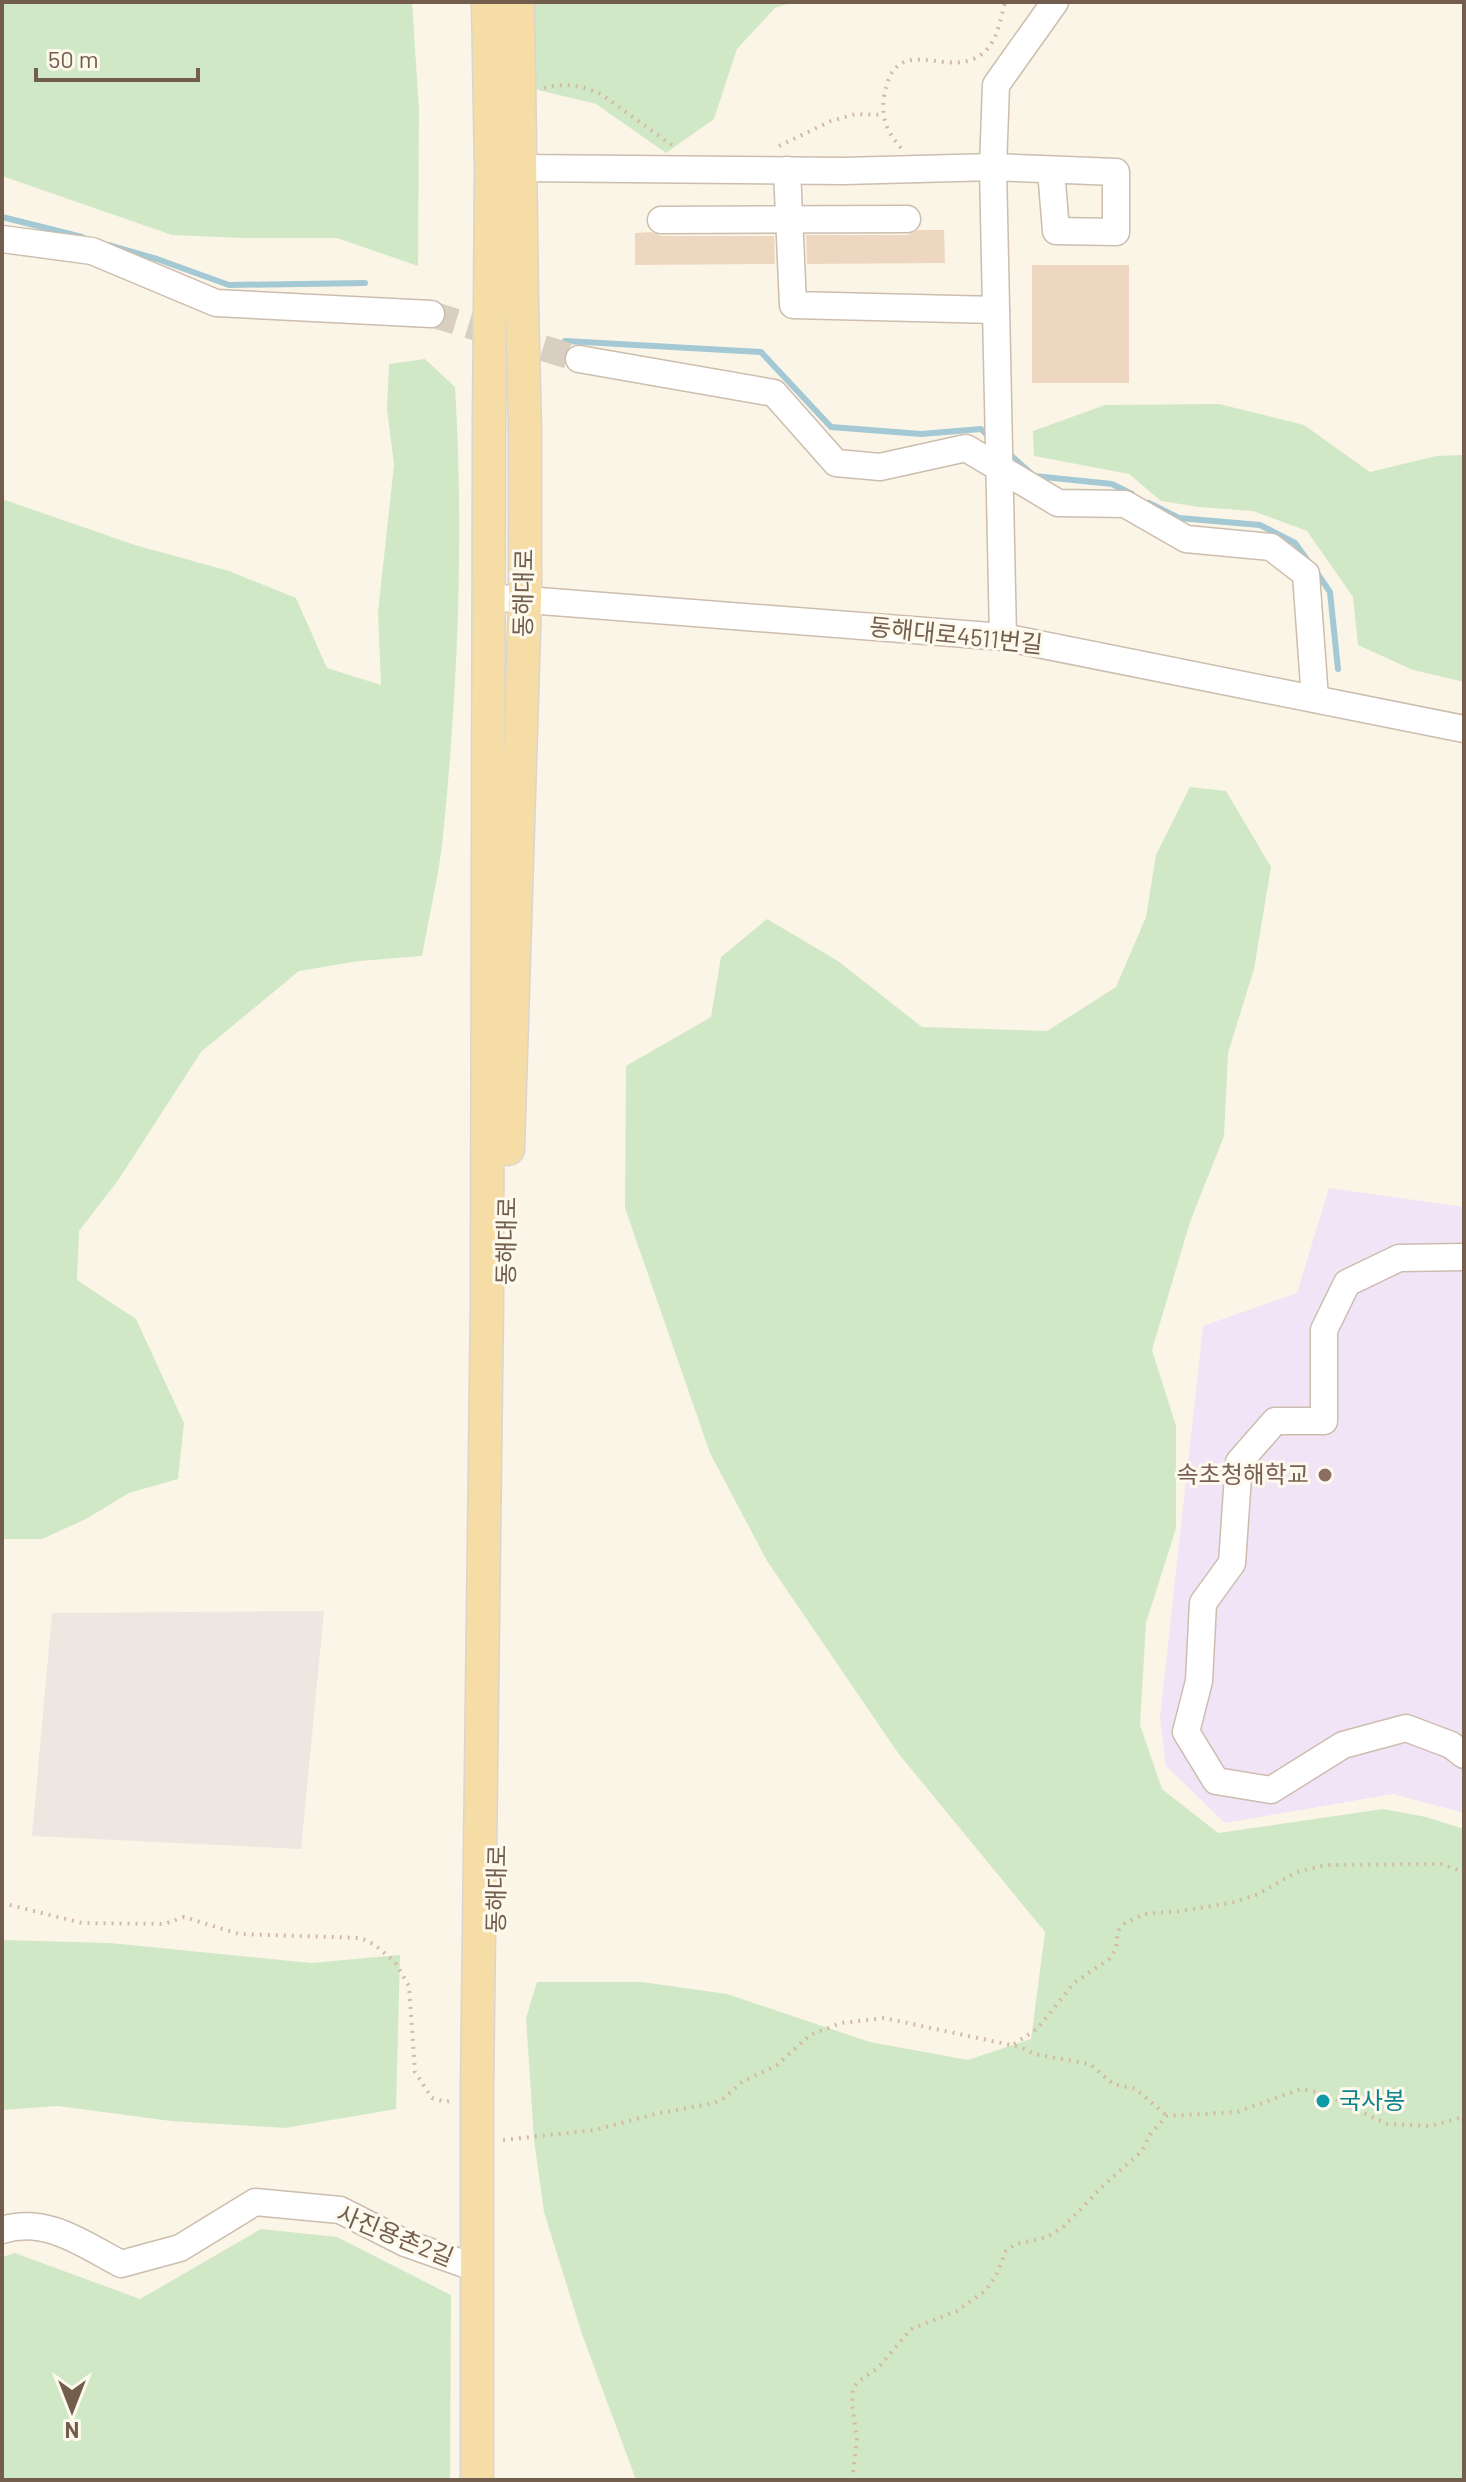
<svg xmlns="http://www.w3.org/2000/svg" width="1466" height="2482" viewBox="0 0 1466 2482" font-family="Barlow,'Noto Sans KR',sans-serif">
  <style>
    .industrial { fill: #ece7e1 }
    .education { fill: #f2e4f7 }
    .green { fill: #d1e8c6 }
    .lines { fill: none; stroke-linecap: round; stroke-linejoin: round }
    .stream { stroke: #a4c9d4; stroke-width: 6 }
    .building { fill: #eed7c1 }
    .minor-tunnel { stroke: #d9cfc0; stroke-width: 26; stroke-dasharray: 26 13; stroke-linecap: butt }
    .minor-casing { stroke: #ccbdae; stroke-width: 29 }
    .major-casing { stroke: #dbd5d1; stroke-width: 35 }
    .path { stroke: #d3baa4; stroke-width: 4; stroke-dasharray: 2 6; stroke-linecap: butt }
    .minor { stroke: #fff; stroke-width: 26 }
    .major { stroke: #f5dda5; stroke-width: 32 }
    .major-bridge-casing { stroke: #dbd5d1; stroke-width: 35; stroke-linecap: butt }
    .major-bridge { stroke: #f5dda5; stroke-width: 32 }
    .education-dot { fill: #8d6e63; stroke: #fef9ed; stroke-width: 3 }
    .culture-dot { fill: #0f9aa8; stroke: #fef9ed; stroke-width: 3 }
    .labels { text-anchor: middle; stroke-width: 6; stroke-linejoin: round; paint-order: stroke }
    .street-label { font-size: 24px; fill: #735e4d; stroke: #fef9ed }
    .education-label { font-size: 24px; fill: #785e54; stroke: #fef9ed; text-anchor: end }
    .culture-label { font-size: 24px; fill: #0d838f; stroke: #fef9ed; text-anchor: start }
  </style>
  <rect width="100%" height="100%" fill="#fbf5e7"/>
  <!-- industrial -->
  <path class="industrial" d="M 324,1611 L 301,1849 L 32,1836 L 52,1613 Z"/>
  <!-- education -->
  <path class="education" d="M 1329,1188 L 1464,1207 L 1464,1813 L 1393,1794 L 1225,1823 L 1166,1766 L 1160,1717 L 1203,1326 L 1297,1293 Z"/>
  <!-- green -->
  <g class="green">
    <path d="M 2,2 L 412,2 L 419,109 L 418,266 L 337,238 L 243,238 L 172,235 L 2,176 Z"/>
    <path d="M 531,2 L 793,2 L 775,8 L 737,49 L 714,119 L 666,153 L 596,104 L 530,88 Z"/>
    <path d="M 425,359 L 455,387 C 464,535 458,687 443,836 C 439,876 429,916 422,956 L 359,961 L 299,971 L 201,1052 L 119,1179 L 79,1231 L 77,1280 L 136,1319 L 184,1423 L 178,1479 L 129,1493 L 86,1519 L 42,1539 L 2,1539 L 2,499 L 135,545 L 229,571 L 296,598 L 327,668 L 381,685 L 378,612 L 394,465 L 387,409 L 389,364 Z"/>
    <path d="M 1219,404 L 1304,425 L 1370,472 L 1436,456 L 1464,455 L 1464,682 L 1413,670 L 1358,645 L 1353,597 L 1307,531 L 1253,511 L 1199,507 L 1161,501 L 1129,474 L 1034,456 L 1033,431 L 1105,405 Z"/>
    <path d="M 1190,787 L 1226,791 L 1271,867 L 1254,969 L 1228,1053 L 1224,1136 L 1190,1222 L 1152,1350 L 1176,1426 L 1176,1528 L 1146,1623 L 1140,1725 L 1162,1789 L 1218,1833 L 1383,1809 L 1426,1817 L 1464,1829 L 1464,2480 L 636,2480 L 582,2334 L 544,2212 L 534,2140 L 526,2018 L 537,1982 L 642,1982 L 727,1994 L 870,2042 L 968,2060 L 1031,2039 L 1045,1932 L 898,1753 L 767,1561 L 710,1453 L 625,1208 L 626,1066 L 711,1017 L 721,957 L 767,919 L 838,961 L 922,1027 L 1047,1031 L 1116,987 L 1146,917 L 1156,855 Z"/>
    <path d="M 2,1940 L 110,1943 L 311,1963 L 400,1955 L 396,2109 L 285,2128 L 171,2121 L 58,2106 L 2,2110 Z"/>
    <path d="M 261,2229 L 337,2237 L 451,2295 L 450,2480 L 2,2480 L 2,2257 L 15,2253 L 140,2299 Z"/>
  </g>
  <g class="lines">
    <!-- stream -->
    <g class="stream">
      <path d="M 2,217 L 82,237"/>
      <path d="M 108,245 L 157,259 L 229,285 L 365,283"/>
      <path d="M 565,341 L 761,352 L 831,427 L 921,434 L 981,429 L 989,437"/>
      <path d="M 1007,452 L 1034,476 L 1112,484 L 1132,494"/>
      <path d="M 1149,503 L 1179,518 L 1260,525 L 1295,543 L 1308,561"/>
      <path d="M 1315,570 L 1330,592 L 1338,669"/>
    </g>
  </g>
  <!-- building -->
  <g class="building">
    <path d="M 918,230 L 944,230 L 945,263 L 807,264 L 806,235 L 907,235 Z"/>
    <path d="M 652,232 L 661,236 L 774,236 L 775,264 L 635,265 L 635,233 Z"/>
    <rect x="1032" y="265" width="97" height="118"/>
  </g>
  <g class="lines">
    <!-- minor-tunnel -->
    <path class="minor-tunnel" d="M 431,314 L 579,359"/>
    <defs>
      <g id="minor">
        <path d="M 520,168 L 844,171 L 993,167 L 1116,172 L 1116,232 L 1056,231 L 1051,170"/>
        <path d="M 787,170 L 793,305 L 996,310"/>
        <path d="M 661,220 L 907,219"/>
        <path d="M 2,239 L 92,251 L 216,303 L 431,314"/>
        <path d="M 579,359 L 774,393 L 836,463 L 880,467 L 966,448 L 1058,503 L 1125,504 L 1186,539 L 1271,547 L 1306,574 L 1315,699"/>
        <path d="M 488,597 L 1003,637 L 1464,729"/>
        <path d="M 1003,637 L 993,167 L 996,85 L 1055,2"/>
        <path d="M 1464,1257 L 1399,1258 L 1347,1283 L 1324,1330 L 1324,1421 L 1275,1421 L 1239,1462 L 1232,1563 L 1203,1603 L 1199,1681 L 1186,1732 L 1216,1781 L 1271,1790 L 1343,1745 L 1406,1728 L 1451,1745 L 1464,1755"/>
        <path d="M 2,2230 C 46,2216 83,2244 121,2264 L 180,2248 L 255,2202 L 340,2210 L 405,2243 L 476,2268"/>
      </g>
      <g id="major">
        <path d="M 488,2 L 491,169 L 490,306"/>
        <path d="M 518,2 L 522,304"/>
        <path d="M 508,1149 L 525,599 L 525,431"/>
        <path d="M 477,2480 L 477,2088 L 487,1302 L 489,423"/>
      </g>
    </defs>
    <!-- minor casing -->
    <use href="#minor" class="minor-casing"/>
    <!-- major casing -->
    <use href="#major" class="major-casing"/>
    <!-- path -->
    <g class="path">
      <path d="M 544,88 C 564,82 583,86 601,94 L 673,146"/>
      <path d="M 779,146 L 831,121 L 856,114 L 882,115"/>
      <path d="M 901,148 C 887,132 881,118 884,97 C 894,33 940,74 973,59 C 997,49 999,24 1005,2"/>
      <path d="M 2,1903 L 82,1923 L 164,1924 L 184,1917 L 239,1934 L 361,1938 L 375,1945 L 395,1962 L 409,1986 L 415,2072 L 432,2098 L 446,2102 L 452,2100"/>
      <path d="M 1014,2044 L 1037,2029 L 1074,1983 L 1109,1959 L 1116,1949 L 1118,1931 L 1124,1924 L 1144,1914 L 1182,1911 L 1235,1902 L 1258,1894 L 1297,1872 L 1325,1865 L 1441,1864 L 1464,1872"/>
      <path d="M 503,2140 L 595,2130 L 655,2114 L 714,2103 L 724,2098 L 742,2082 L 777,2065 L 810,2035 L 841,2023 L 884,2018 L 1020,2047 L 1034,2054 L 1090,2064 L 1113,2084 L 1136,2089 L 1167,2116"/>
      <path d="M 852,2480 L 857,2440 L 852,2404 L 853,2388 L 859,2381 L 878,2368 L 911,2329 L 957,2311 L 986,2290 L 996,2276 L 1006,2251 L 1016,2244 L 1047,2237 L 1063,2227 L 1106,2183 L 1142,2151 L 1151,2133 L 1167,2116 L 1237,2112 L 1301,2089 L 1322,2093 L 1387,2124 L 1430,2126 L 1464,2117"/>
    </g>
    <!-- minor -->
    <use href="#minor" class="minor"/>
    <!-- major -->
    <use href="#major" class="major"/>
    <defs>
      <g id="major-bridge">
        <path d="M 522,304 L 525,431"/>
        <path d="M 489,423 L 490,306"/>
      </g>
    </defs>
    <!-- major-bridge casing -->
    <use href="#major-bridge" class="major-bridge-casing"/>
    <!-- major-bridge -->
    <use href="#major-bridge" class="major-bridge"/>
  </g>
  <!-- markers -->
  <circle class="education-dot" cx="1325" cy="1475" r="8"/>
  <circle class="culture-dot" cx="1323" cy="2101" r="8"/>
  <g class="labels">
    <!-- street labels -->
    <g class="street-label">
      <text transform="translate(524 593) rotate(-89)" y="8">동해대로</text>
      <text transform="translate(956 636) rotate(6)" y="8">동해대로4511번길</text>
      <text transform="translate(507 1241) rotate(-89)" y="8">동해대로</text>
      <text transform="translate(497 1889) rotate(-89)" y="8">동해대로</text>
      <text transform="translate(395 2236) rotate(22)" y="8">사진용촌2길</text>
    </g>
    <!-- education labels -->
    <g class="education-label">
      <text x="1309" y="1483">속초청해학교</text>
    </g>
    <!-- culture labels -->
    <g class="culture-label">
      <text x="1339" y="2109">국사봉</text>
    </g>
  </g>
  <!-- border -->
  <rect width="1466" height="2482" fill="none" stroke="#735e4d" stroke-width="8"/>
  <!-- north arrow -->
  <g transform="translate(72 2410) rotate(180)" stroke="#fef9ed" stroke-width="6" paint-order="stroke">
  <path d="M0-6L14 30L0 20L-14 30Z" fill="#735e4d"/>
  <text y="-12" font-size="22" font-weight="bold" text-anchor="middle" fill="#735e4d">N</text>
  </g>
  <!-- scale -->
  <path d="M36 68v12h162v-12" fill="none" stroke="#735e4d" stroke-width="4"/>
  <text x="48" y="68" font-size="24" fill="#735e4d" stroke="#fef9ed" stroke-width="6" paint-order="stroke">50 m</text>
</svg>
